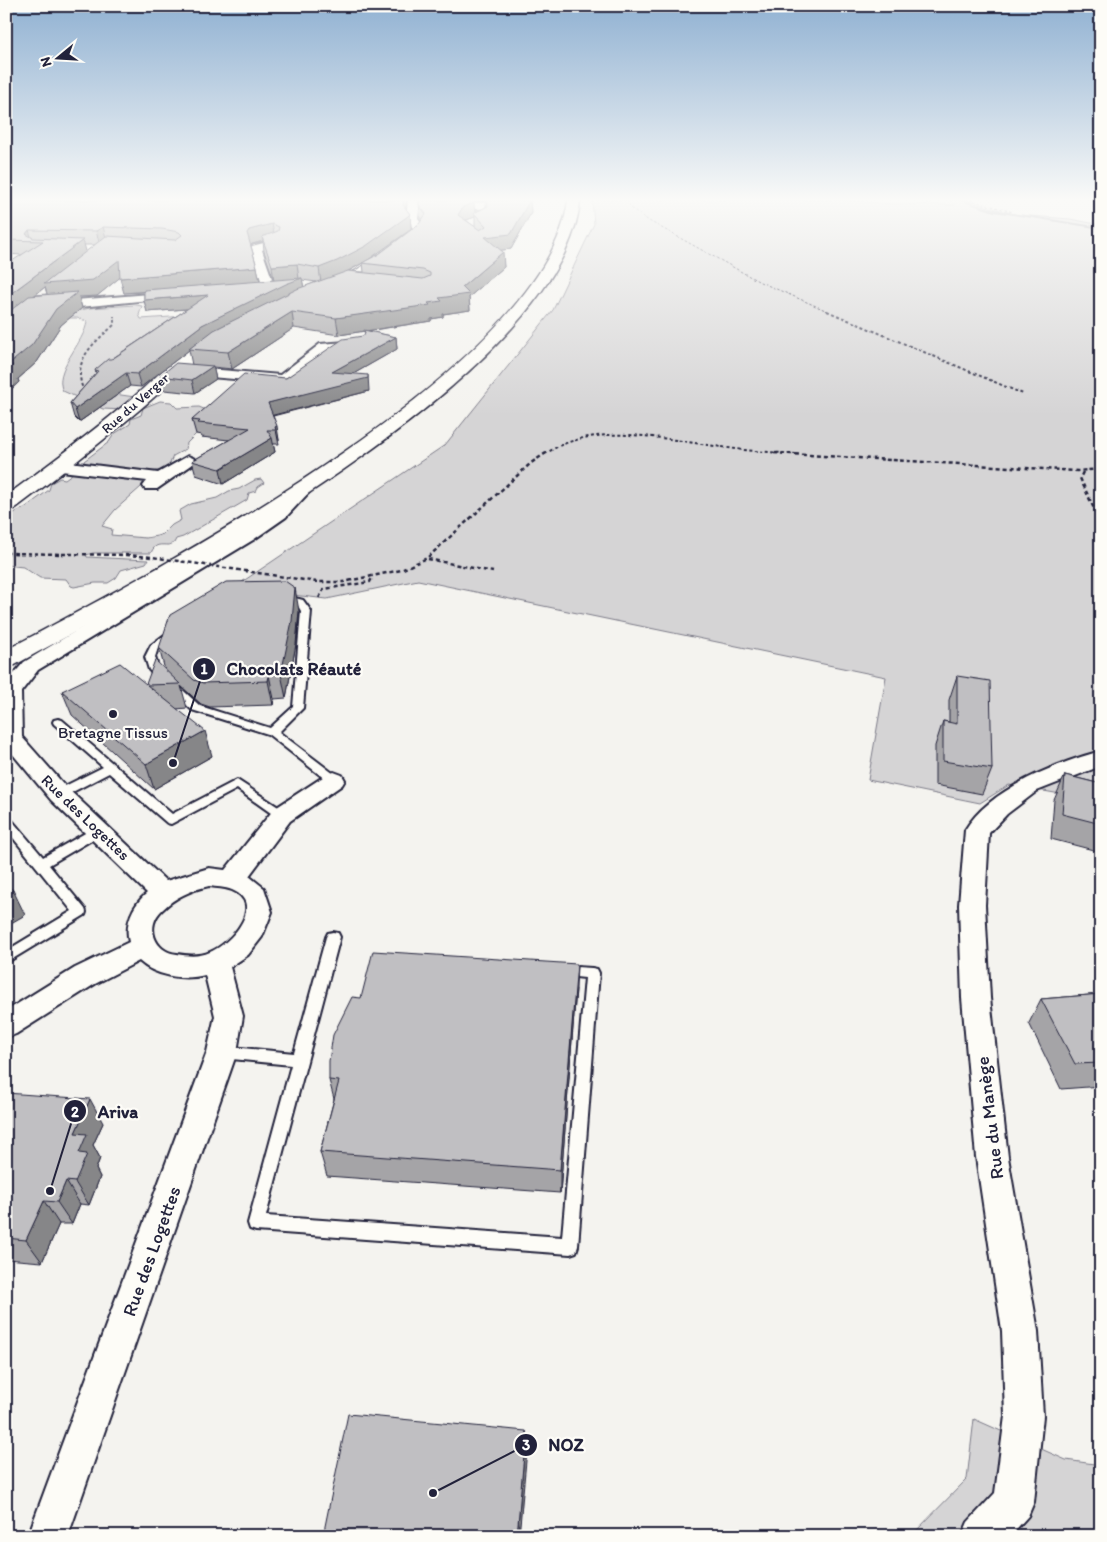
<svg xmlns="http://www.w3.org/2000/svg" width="1107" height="1542" viewBox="0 0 1107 1542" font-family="Itim,sans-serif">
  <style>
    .green { fill: #d5d4d5; stroke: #7c7b88 }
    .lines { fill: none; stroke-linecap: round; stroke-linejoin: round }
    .stream { fill: #757582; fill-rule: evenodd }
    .lane-casing { stroke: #22223b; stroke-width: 4 }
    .street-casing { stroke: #22223b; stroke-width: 4 }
    .secondary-casing { stroke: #22223b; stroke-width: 3 }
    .path-far2 { stroke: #22223b; stroke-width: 1; stroke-dasharray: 2.5 2; stroke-linecap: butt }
    .path-far1 { stroke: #22223b; stroke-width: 2; stroke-dasharray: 3 2.5; stroke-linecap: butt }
    .path { stroke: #22223b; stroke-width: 2.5; stroke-dasharray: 4 3; stroke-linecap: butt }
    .lane { fill: #fdfcf7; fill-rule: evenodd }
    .street { fill: #fdfcf7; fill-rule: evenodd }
    .secondary { fill: #fdfcf7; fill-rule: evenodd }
    .path-bridge { stroke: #22223b; stroke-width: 2.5; stroke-dasharray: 4 3; stroke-linecap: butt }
    .wall { fill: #a5a4a7; stroke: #22223b; fill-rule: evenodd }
    .shaded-wall { fill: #868688; stroke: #22223b }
    .building { fill: #c0bfc2; stroke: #22223b }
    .poi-dot { fill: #22223b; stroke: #fdfcf7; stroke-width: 2 }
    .labels { text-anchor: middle; stroke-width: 4.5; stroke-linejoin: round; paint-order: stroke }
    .far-street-label { font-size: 14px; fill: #22223b; stroke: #fdfcf7 }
    .poi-label { font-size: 16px; fill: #22223b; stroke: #fdfcf7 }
    .street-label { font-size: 16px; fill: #22223b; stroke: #fdfcf7 }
    .near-street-label { font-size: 19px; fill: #22223b; stroke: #fdfcf7 }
    .leader { fill: none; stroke: #22223b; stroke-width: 2 }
    .callout-dot { fill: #22223b; stroke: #fdfcf7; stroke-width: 2 }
    .mark-label { font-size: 15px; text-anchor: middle; font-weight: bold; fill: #fff }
    .callout-label { font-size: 18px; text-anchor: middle; font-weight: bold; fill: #22223b; stroke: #fdfcf7; stroke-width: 4.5; stroke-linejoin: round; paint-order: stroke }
  </style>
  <rect width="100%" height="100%" fill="#f4f3ef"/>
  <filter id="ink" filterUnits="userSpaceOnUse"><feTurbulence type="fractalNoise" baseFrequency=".02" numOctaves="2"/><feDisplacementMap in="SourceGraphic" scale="10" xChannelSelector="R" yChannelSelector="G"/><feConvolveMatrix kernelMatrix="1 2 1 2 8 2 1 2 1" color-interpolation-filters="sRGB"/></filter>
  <g filter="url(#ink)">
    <!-- green -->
    <g class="green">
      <path d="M 592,200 L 837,200 L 894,204 L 955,205 L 949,200 L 964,200 L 1018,215 L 1070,219 L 1101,225 L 1101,801 L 1009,785 L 980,803 L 868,780 L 886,677 L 418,580 L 327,599 L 233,588 L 445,445 L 553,310 L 594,224 Z"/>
      <path d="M 136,305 L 142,306 L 139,315 L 141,319 L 185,316 L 93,391 L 135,397 L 123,410 L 103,409 L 63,391 C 52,370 85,343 87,321 L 77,318 L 47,318 L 90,308 Z"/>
      <path d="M 160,401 L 171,402 L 177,408 L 199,407 L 211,412 L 205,425 L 187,443 L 186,449 L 173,456 L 168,468 C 146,477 107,467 84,464 L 84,461 L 109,442 L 114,434 L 130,424 L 131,419 L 141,415 L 143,408 Z"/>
      <path d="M 76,471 L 143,480 L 144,482 L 141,487 L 115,510 L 102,526 L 112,529 L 111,535 L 146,538 L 157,536 L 163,534 L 172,525 L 181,520 L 179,511 L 191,504 L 217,498 L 229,491 L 239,489 L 255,480 L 261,479 L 264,483 L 258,487 L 256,491 L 249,493 L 247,500 L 183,537 L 176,539 L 174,543 L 169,545 C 160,545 155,543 151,553 L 93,553 L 86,555 L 87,557 L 148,560 L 146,563 L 121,570 L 116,578 L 108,583 L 95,583 L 74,587 L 71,586 L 66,579 L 40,578 L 23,567 L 6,565 L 6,517 L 26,507 L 49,490 L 51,483 L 60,478 L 65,479 Z"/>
      <path d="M 974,1419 L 1066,1460 L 1101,1465 L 1101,1536 L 911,1536 L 967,1479 Z"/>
    </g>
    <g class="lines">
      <!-- stream -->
      <path class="stream" d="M 958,200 L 964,200 L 978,205 L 1012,213 L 1101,227 L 1101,229 L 994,212 Z"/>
      <defs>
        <g id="lane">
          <path d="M 283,595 L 303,600 L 311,611 L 303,708 L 279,732 L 338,777 L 340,780 L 338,783 L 330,783 L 268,734 L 192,710 L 149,670 L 145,657 L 151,645 L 171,630 L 177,630 L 179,632 L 177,634 L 158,648 L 155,657 L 158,667 L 200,706 L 270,728 L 293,707 L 301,611 L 297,604 L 280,600 L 278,598 Z"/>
          <path d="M 58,719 L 62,720 L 172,814 L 237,780 L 286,812 L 288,815 L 286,818 L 278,818 L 237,789 L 171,824 L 167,823 L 109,773 L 63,797 L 55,797 L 53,794 L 55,791 L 103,767 L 54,724 L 53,722 L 54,720 Z"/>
          <path d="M 6,817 L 10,818 L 43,857 L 94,828 L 102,828 L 104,831 L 102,834 L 49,865 L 85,909 L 86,912 L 85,915 L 6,963 L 6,951 L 72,911 L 6,829 Z"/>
          <path d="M 333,932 L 338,933 L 340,937 L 266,1216 L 562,1237 L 585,978 L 556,975 L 554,971 L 556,967 L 561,966 L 592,968 L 597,969 L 599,973 L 578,1246 L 576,1252 L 570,1254 L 256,1231 L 250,1229 L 248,1223 L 291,1065 L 222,1058 L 217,1056 L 215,1052 L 217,1048 L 222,1046 L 294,1053 L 326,937 L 328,933 Z"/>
        </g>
        <g id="street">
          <path d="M 496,200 L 505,200 L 507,205 L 502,208 L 444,210 L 439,207 L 444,204 L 496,202 Z"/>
          <path d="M 275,240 L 280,243 L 279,245 L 262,250 L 275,287 L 269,290 L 263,287 L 251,248 L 252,246 Z"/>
          <path d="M 175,292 L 181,295 L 179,297 L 50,310 L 44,306 L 50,302 Z"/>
          <path d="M 359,341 L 363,342 L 365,345 L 363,348 L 327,351 L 288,382 L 283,383 L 185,375 L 178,371 L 185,367 L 280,375 L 320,344 Z"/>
          <path d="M 188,456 L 193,458 L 196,461 L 193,464 L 157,489 L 145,489 L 143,486 L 147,481 L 61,471 L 56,469 L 53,466 L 56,463 L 61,461 L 158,473 Z"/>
          <path d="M 305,483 L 311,485 L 313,488 L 286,517 L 253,540 L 38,670 L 21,692 L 22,737 L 67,788 L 166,881 L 209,868 L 225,870 L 274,809 L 326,775 L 334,772 L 342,775 L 345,780 L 342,785 L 290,821 L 249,876 L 264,888 L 272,912 L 262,937 L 248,955 L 230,967 L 243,1016 L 237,1052 L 68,1536 L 28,1536 L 207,1052 L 215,1016 L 205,975 C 184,981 155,976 139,961 L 95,984 L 16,1034 L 6,1038 L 6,1011 L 75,968 L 129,942 C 124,923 133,905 147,893 L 51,800 L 6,746 L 6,683 L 24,662 L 241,532 L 274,509 L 299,485 ZM 209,886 C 216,887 225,887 232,890 C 266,904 231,944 210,952 C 199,957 188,956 177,954 C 154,952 145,926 162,910 C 175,897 191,890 209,886 Z"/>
          <path d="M 1101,751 L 1101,766 L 1037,791 L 1007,814 L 989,833 L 985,905 L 990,998 L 1008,1157 L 1038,1331 L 1043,1416 L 1034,1502 L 1028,1516 L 1010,1536 L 962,1536 L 968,1522 L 995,1493 L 1005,1416 L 1002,1331 L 976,1157 L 962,998 L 959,905 L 965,830 C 989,789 1057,763 1101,751 Z"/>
        </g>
        <g id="secondary">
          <path d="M 408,200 L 420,200 L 418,219 L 425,228 C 412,247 344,296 321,290 L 319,287 C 324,281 334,281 341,278 C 366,267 388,248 411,231 L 413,228 L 406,219 Z"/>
          <path d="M 568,200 L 580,200 C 565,374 157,587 15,665 L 6,667 L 6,650 C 147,575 549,368 568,200 Z"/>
          <path d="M 222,331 L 227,333 L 230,336 L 227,339 C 194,359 168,386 138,411 C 98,445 56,478 13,510 L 6,512 L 6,496 C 47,466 88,435 128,402 C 152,382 192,339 222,331 Z"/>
        </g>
      </defs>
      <!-- lane casing -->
      <use href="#lane" class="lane-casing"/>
      <!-- street casing -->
      <use href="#street" class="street-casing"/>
      <!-- secondary casing -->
      <use href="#secondary" class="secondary-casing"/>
      <!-- path-far2 -->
      <g class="path-far2">
        <path d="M 627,200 L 631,208 L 649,221 L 760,282 L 830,312"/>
        <path d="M 970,200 L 1013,212"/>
      </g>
      <!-- path-far1 -->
      <g class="path-far1">
        <path d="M 827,311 L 1023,394"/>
        <path d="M 84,392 C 71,360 92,345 114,325 L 114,316"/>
        <path d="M 545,454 C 595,420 666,440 722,447 C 746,451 770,452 795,454"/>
      </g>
      <!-- path -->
      <g class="path">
        <path d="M 774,453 L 1077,471 L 1101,469"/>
        <path d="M 1083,472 L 1080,478 L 1101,524"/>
        <path d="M 6,553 L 126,555"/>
        <path d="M 428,559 L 493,572"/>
        <path d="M 265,574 L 317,582 L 343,582 L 401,570 L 427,558 L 531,463 L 546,453"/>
        <path d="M 319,598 L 324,589 L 370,582 L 372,578"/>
      </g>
      <!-- lane -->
      <use href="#lane" class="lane"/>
      <!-- street -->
      <use href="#street" class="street"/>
      <!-- secondary -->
      <use href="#secondary" class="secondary"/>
      <!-- path-bridge -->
      <path class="path-bridge" d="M 126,555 L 152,557 L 265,574"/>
    </g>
    <!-- wall -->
    <g class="wall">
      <path d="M 6,200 L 407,200 L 405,208 L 410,214 L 411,228 L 410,230 L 369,259 L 379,254 L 419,224 L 422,221 L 420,218 L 419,200 L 530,200 L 531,213 L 511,249 L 501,250 L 504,267 L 469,297 L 470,310 L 443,314 L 443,317 L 431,319 L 431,321 L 367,331 L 396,337 L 397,349 L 353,374 L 369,391 L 273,416 L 279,440 L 278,440 L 279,444 L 273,444 L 275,452 L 223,484 L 196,475 L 192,461 L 229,440 L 201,437 L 201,435 L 196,434 L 192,420 L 286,378 L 363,336 L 365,334 L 364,331 L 339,335 L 294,328 L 232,369 L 213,367 L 216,379 L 195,393 L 164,390 L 160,376 L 192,365 L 189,350 L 141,387 L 130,386 L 79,422 L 74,417 L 70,403 L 96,373 L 95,370 L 187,309 L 147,312 L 144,300 L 144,292 L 124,293 L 120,277 L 97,296 L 79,297 L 82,308 L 61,325 L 37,362 L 18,379 L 19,382 L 6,394 L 22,255 L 6,254 ZM 473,201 L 486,201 L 486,207 L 474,213 ZM 475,217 L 475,227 L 466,220 ZM 263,241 L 264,251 L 274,280 L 259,281 L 257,267 L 251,246 L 252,244 ZM 84,245 L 95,245 L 86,252 ZM 363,263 L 364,272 L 349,271 ZM 302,280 L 316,282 L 304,287 ZM 45,287 L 47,294 L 35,295 Z"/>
      <path d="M 299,611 L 296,644 L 286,698 L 274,699 L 273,705 L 210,707 L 201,704 L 181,686 L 187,708 L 176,709 L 212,756 L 154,789 L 72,715 L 62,691 L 146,684 L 165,670 L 159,648 Z"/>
      <path d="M 957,676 L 992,769 L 982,794 L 935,785 L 935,746 L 943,721 L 949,722 L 949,700 Z"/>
      <path d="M 1065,775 L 1101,784 L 1101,852 L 1051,839 L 1054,800 Z"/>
      <path d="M 576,989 L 560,1193 L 327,1176 L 320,1152 L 334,1099 L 329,1080 L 361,998 Z"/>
      <path d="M 1101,994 L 1101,1086 L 1061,1089 L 1029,1023 L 1041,999 Z"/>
      <path d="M 6,1093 L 103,1123 L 93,1145 L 100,1158 L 96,1169 L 100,1177 L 89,1205 L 80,1204 L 72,1224 L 59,1224 L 42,1262 L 6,1259 Z"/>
    </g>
    <!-- shaded-wall -->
    <g class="shaded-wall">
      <path d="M 404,200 L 407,200 L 404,219 L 410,214 L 411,228 L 410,230 L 368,260 L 339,276 L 321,283 L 319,268 L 403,205 Z"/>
      <path d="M 530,200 L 531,213 L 511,249 L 485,252 L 485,237 Z"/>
      <path d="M 474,203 L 475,217 L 463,221 L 458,215 L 463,207 Z"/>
      <path d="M 272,224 L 275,238 L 262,237 L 263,241 L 252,244 L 249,247 L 247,233 L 249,230 Z"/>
      <path d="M 103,227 L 107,241 L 100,245 L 96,231 Z"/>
      <path d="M 29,230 L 32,240 L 26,234 Z"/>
      <path d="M 83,240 L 87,255 L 119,260 L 123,275 L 97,296 L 79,297 L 82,308 L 61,325 L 37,362 L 18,379 L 19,382 L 6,394 L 6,371 L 8,365 L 49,300 L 45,287 L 6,317 L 6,297 Z"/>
      <path d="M 503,252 L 504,267 L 469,297 L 470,310 L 443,314 L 443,317 L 431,319 L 431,321 L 339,335 L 336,318 L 428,303 L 462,287 Z"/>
      <path d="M 297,264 L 299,279 L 302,278 L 304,289 L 189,349 L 189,350 L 141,387 L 137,374 L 202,325 L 274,281 L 272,266 Z"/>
      <path d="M 257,267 L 260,282 L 124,293 L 120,278 Z"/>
      <path d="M 208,295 L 211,307 L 147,312 L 144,300 Z"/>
      <path d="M 292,312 L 294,328 L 232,369 L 228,352 Z"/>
      <path d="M 396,337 L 397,349 L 334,385 L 332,372 Z"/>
      <path d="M 213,366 L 216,379 L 195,393 L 192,380 Z"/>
      <path d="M 126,373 L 130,386 L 79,422 L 75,409 Z"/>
      <path d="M 368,375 L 369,391 L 270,416 L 268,403 Z"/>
      <path d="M 277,426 L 279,440 L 278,440 L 276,430 L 275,427 Z"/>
      <path d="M 272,438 L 275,452 L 223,484 L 220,469 Z"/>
      <path d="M 295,588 L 299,611 L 296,644 L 286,698 L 281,674 Z"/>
      <path d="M 269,675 L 274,699 L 273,705 L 268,681 Z"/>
      <path d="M 205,731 L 212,756 L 154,789 L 146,764 Z"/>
      <path d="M 13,890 L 25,915 L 6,926 L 6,893 Z"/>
      <path d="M 577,964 L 576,989 L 560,1193 L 560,1170 Z"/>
      <path d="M 90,1099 L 103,1123 L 93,1145 L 100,1158 L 96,1169 L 100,1177 L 89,1205 L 75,1182 L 79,1153 L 75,1133 Z"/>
      <path d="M 66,1181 L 80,1204 L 72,1224 L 57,1202 Z"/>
      <path d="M 44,1201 L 59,1224 L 42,1262 L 26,1240 Z"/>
      <path d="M 6,1333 L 8,1336 L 6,1341 Z"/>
      <path d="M 526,1431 L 527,1450 L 519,1536 L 517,1536 Z"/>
    </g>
    <!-- building -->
    <g class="building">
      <path d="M 6,200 L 404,200 L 403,205 L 410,214 L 408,216 L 366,246 L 337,261 L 319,268 L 297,264 L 272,266 L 262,237 L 278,231 L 279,227 L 272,224 L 249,230 L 247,233 L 257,267 L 120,278 L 119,260 L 93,280 L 44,284 L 106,236 L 175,240 L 182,235 L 179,232 L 162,229 L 103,227 L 96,231 L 29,230 L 26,234 L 33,238 L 83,240 L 6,297 L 6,265 L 43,241 L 6,240 Z"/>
      <path d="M 419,200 L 473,200 L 474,203 L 463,207 L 458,215 L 480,230 L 486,226 L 474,213 L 488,206 L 487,200 L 530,200 L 511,234 L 485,237 L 503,252 L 462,287 L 469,294 L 439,298 L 442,301 L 428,303 L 430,305 L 336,318 L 292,312 L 228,352 L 189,349 L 214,330 L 297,289 L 348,271 L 423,279 L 430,276 L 430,273 L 423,270 L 362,263 L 379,254 L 419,224 L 426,214 L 419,205 Z"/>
      <path d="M 302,278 L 286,284 L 202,325 L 137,374 L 126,373 L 75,409 L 70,403 L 98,371 L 95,370 L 108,359 L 112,359 L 208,295 L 144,300 L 144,290 Z"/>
      <path d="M 78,292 L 56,309 L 32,345 L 8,365 L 13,365 L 6,371 L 6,314 L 29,296 Z"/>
      <path d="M 364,330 L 396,337 L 332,372 L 368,375 L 368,378 L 268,403 L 277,426 L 275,427 L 276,430 L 267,430 L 272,438 L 220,469 L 192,461 L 250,428 L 198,423 L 200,421 L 192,420 L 244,374 L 286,378 L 343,339 L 363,336 L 365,333 Z"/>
      <path d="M 176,363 L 213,366 L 192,380 L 160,376 Z"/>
      <path d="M 285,581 L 295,588 L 292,621 L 281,674 L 269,675 L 268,681 L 203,683 L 194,680 L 159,648 L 170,615 L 226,582 Z"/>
      <path d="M 155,660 L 180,684 L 147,685 L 205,731 L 146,764 L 62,691 L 120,663 L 146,684 Z"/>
      <path d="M 957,676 L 990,681 L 992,769 L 943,761 L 943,721 L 957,724 Z"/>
      <path d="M 1065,775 L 1101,784 L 1101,824 L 1062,814 Z"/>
      <path d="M 6,883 L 13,890 L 6,893 Z"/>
      <path d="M 373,951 L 577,964 L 560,1170 L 320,1152 L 339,1081 L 329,1080 L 329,1061 L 333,1035 L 352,997 L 361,998 Z"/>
      <path d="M 1101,994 L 1101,1063 L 1075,1064 L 1041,999 Z"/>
      <path d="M 6,1093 L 90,1099 L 75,1133 L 87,1134 L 79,1153 L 87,1154 L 75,1182 L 66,1181 L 57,1202 L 44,1201 L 26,1240 L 6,1238 Z"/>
      <path d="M 348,1414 L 526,1431 L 517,1536 L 323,1536 Z"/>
    </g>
  </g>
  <!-- sky -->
  <linearGradient id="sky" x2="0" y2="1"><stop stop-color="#90b1d2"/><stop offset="0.48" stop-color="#fafaf8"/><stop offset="1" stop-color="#fafaf8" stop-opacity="0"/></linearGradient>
  <rect width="1107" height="416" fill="url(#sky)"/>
  <!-- markers -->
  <circle class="poi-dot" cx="113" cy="714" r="5"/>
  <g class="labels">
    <!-- far-street labels -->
    <g class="far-street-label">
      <text transform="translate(135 403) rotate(-41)" y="5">Rue du Verger</text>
    </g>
    <!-- poi labels -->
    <g class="poi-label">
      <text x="113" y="738">Bretagne Tissus</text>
    </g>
    <!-- street labels -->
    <g class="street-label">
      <text transform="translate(86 817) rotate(44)" y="6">Rue des Logettes</text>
    </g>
    <!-- near-street labels -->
    <g class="near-street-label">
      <text transform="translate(989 1118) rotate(-97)" y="7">Rue du Manège</text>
      <text transform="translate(151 1251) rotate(-70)" y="7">Rue des Logettes</text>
    </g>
  </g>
  <!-- callouts -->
  <path class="leader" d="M173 763L204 669M50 1191L75 1111M433 1493L526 1445"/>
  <g class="callout-dot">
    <circle cx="173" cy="763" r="5"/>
    <circle cx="50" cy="1191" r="5"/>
    <circle cx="433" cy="1493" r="5"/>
    <circle cx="204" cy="669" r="12"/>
    <circle cx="75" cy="1111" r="12"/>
    <circle cx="526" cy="1445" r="12"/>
  </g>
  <g class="mark-label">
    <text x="204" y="674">1</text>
    <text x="75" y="1117">2</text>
    <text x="526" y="1450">3</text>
  </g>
  <g class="callout-label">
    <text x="294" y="675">Chocolats Réauté</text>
    <text x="118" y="1118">Ariva</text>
    <text x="566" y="1451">NOZ</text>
  </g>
  <!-- margin -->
  <rect width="1107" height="1542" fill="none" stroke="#fdfcf7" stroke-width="25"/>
  <rect x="12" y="12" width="1082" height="1517" fill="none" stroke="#22223b" stroke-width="2" filter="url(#ink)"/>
  <!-- north arrow -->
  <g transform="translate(58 58) rotate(252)" stroke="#fdfcf7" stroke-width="4" paint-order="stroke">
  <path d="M0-4L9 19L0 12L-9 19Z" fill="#22223b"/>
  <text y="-8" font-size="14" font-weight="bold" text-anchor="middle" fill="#22223b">N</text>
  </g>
</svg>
